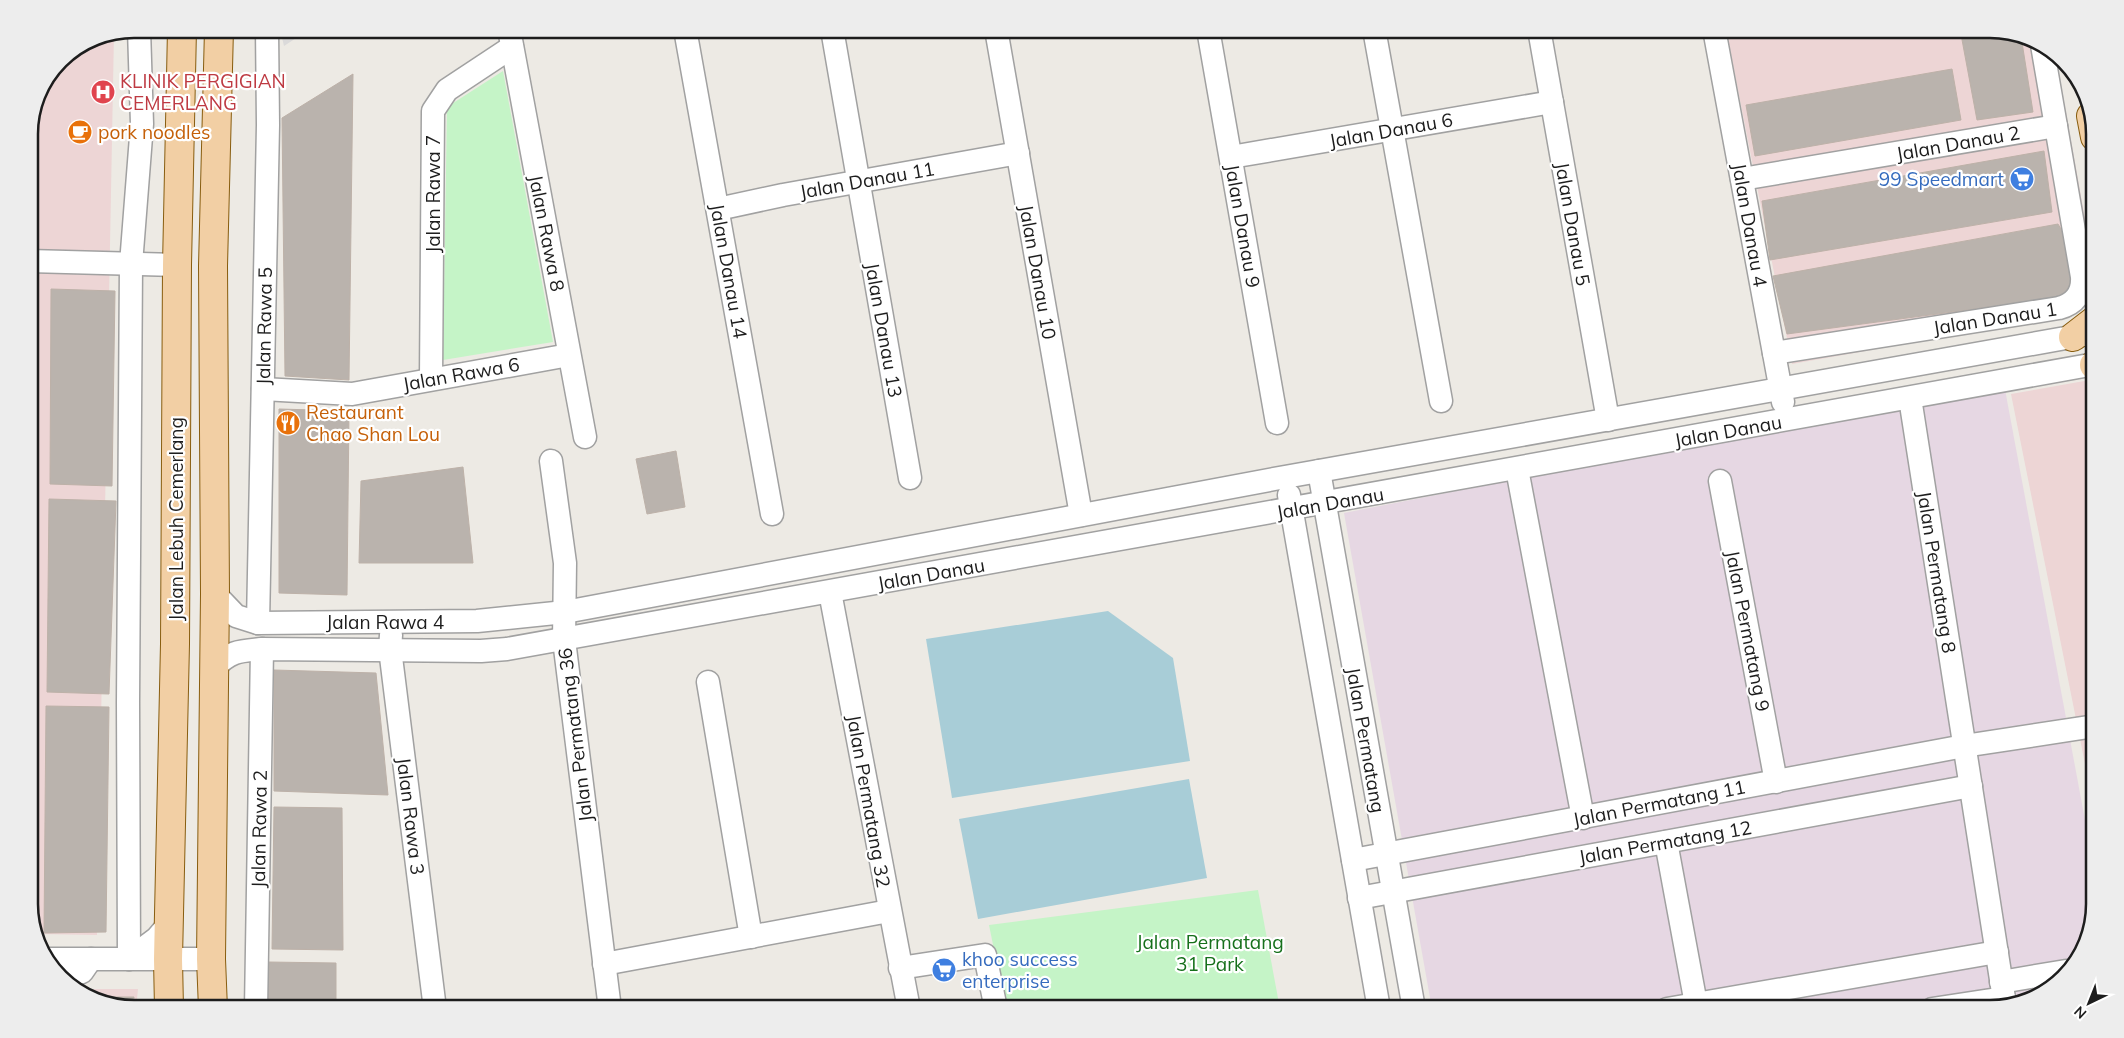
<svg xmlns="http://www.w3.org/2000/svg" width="2124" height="1038" viewBox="0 0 2124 1038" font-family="Mulish,sans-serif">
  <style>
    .residential { fill: #dbdada }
    .commercial { fill: #edd5d5 }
    .industrial { fill: #e6d7e3 }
    .park { fill: #c5f4c7 }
    .water { fill: #a8cdd7 }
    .building { fill: #bab3ad; stroke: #bdb1a8 }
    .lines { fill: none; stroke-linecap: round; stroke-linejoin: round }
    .minor-casing { stroke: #a1a1a1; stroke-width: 25 }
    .major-casing { stroke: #885d0f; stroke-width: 30 }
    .minor { stroke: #fff; stroke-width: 22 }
    .major { stroke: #f2cfa4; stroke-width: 28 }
    .labels { text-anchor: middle; stroke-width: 4.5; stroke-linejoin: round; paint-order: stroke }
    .health-label { font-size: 19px; fill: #be3a42; stroke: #fff; text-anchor: start }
    .street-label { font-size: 19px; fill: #1d1d1d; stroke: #fff }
    .food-label { font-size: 19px; fill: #c56008; stroke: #fff; text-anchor: start }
    .shop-label { font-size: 19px; fill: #366cbe; stroke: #fff; text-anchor: end }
    .park-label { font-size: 19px; fill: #16701b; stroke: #fff }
    .rim { fill: none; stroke: #1d1d1d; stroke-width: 2.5 }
  </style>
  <rect width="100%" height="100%" fill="#edeae4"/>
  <!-- residential -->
  <path class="residential" d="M 280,29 L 310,29 L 284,46 Z"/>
  <!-- commercial -->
  <g class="commercial">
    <path d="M 1726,29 L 1990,29 L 2036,39 L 2056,57 L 2095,274 L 2095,296 L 2075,314 L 1792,364 Z"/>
    <path d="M 114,33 L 97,935 L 37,934 L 29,911 L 29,127 L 37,93 L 60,59 L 94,37 Z"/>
    <path d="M 2090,380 L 2095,411 L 2095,814 L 2011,394 Z"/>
    <path d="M 77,989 L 138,989 L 136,1009 L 88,999 Z"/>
  </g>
  <!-- industrial -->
  <path class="industrial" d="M 2004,384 L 2095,874 L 2095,904 L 2085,950 L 2048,992 L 1990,1009 L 1432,1009 L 1344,513 Z"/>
  <!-- park -->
  <g class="park">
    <path d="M 503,71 L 553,342 L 443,360 L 447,107 Z"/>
    <path d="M 1258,890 L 1280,1009 L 1006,1009 L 989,925 Z"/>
  </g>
  <!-- water -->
  <g class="water">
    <path d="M 1108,611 L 1173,658 L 1190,761 L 952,798 L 926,639 Z"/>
    <path d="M 1189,779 L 1207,878 L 978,919 L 959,819 Z"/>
  </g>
  <!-- building -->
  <g class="building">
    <path d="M 1960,29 L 1990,29 L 2021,36 L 2033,112 L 1977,120 Z"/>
    <path d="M 1952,69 L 1961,120 L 1755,156 L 1746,105 Z"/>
    <path d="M 353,74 L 349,380 L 285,376 L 282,118 Z"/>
    <path d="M 2044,151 L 2052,212 L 1770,260 L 1762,201 Z"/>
    <path d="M 2058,224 L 2095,287 L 2095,293 L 1787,334 L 1773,276 Z"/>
    <path d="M 37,289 L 32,483 L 29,483 L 29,290 Z"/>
    <path d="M 51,289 L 115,291 L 112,486 L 50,484 Z"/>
    <path d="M 279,409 L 349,411 L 347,595 L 279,593 Z"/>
    <path d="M 676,451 L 685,507 L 647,514 L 636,459 Z"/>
    <path d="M 463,467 L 473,563 L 359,563 L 361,481 Z"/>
    <path d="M 29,498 L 33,498 L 29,693 Z"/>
    <path d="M 49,499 L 116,501 L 109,694 L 47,692 Z"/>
    <path d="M 274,670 L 376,673 L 388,795 L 274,791 Z"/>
    <path d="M 46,706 L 109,707 L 106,932 L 44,933 Z"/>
    <path d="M 274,807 L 342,808 L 343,950 L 272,949 Z"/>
    <path d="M 268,962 L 336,963 L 336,1009 L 268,1009 Z"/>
    <path d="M 85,997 L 134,997 L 133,1009 L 88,999 Z"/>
  </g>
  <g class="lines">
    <defs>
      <g id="minor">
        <path d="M 509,29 L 585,437"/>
        <path d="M 685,29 L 772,514"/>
        <path d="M 832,29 L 910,478"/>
        <path d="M 996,29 L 1081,515"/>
        <path d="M 1208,29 L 1277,423"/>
        <path d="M 1374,29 L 1441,401"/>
        <path d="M 1539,29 L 1608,420"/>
        <path d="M 1714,29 L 1783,402"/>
        <path d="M 1231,157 L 1552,102"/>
        <path d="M 1742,179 L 2056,126"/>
        <path d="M 718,209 L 783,195 L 1018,153"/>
        <path d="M 29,261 L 177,265"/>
        <path d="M 1774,353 L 2059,308 C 2075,304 2083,293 2082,277 L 2042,45"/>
        <path d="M 431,379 L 433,111 L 447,90 L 512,47"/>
        <path d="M 263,389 L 352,394 L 569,355"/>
        <path d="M 1910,398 L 2005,1005"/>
        <path d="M 551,461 L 565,563 L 564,640 L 610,1009"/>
        <path d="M 1517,469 L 1583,818"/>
        <path d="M 1319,471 L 1414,1009"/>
        <path d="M 1720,481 L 1776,782"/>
        <path d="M 1289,495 L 1379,1009"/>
        <path d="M 830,592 L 909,1009"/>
        <path d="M 215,594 L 236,616 L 258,623 L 477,621 L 565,612 L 1285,477 L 2088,334"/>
        <path d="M 258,623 L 268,125 L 267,29"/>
        <path d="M 391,635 L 390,649 L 435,1009"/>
        <path d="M 214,668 C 230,651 239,651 262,649 L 481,651 L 507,649 L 2095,364"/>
        <path d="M 708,682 L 751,937"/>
        <path d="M 1666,842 L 1696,1004"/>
        <path d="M 1353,860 L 1964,746 L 2095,726"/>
        <path d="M 1359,898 L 1971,786"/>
        <path d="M 45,959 L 211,959"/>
        <path d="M 129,959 L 128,702 L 131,264 L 142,124 L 139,29"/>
        <path d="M 129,959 L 157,938 L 169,924"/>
        <path d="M 604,964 L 889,911"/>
        <path d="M 900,968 L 985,955 L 996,1009"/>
        <path d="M 62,977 L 82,972 L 91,959"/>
        <path d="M 2001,982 L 2066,971"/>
        <path d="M 256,1009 L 262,649"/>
        <path d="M 1667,1009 L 1997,952"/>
        <path d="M 1932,1009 L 2004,998"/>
      </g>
      <g id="major">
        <path d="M 2091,116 L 2095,137"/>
        <path d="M 2073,337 L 2095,320"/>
        <path d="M 2094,365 L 2095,366"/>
        <path d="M 169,1009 L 168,959 L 175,644 L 177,265 L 182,29"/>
        <path d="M 213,1009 L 211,959 L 215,594 L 213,266 L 219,29"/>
      </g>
    </defs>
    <!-- minor casing -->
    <use href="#minor" class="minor-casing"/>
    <!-- major casing -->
    <use href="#major" class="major-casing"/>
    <!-- minor -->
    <use href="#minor" class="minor"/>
    <!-- major -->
    <use href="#major" class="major"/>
  </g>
  <!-- icons -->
  <defs>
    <symbol id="hospital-disc" viewBox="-11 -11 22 22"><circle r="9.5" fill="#e0444e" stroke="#fff"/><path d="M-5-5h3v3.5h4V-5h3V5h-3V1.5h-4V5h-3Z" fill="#fff"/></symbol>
    <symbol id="cafe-disc" viewBox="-11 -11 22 22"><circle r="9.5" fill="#e8710a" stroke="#fff"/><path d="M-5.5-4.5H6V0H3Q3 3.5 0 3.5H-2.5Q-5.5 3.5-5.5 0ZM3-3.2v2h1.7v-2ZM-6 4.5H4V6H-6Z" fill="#fff"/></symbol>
    <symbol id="supermarket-disc" viewBox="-11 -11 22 22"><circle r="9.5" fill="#3f7fe0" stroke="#fff"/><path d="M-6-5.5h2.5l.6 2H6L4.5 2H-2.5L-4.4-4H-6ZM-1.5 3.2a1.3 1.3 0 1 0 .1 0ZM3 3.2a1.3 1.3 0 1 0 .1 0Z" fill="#fff"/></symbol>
    <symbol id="restaurant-disc" viewBox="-11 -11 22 22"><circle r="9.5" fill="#e8710a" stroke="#fff"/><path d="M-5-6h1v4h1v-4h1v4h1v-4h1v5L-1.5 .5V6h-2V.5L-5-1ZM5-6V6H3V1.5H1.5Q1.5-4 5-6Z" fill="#fff"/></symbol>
  </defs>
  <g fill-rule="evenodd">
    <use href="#hospital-disc" x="89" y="78" width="28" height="28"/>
    <use href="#cafe-disc" x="66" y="118" width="28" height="28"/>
    <use href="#supermarket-disc" x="2008" y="165" width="28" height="28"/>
    <use href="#restaurant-disc" x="274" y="409" width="28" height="28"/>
    <use href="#supermarket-disc" x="930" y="956" width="28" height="28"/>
  </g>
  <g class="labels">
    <!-- health labels -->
    <g class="health-label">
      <text x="120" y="88">KLINIK PERGIGIAN<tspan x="120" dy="22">CEMERLANG</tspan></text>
    </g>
    <!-- street labels -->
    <g class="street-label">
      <text transform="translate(1391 130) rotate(-10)" y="7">Jalan Danau 6</text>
      <text transform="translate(1958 143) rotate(-10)" y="7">Jalan Danau 2</text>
      <text transform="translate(867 180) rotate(-10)" y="7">Jalan Danau 11</text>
      <text transform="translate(433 194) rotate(-90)" y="7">Jalan Rawa 7</text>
      <text transform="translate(1573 224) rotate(80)" y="7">Jalan Danau 5</text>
      <text transform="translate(1750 225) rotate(80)" y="7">Jalan Danau 4</text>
      <text transform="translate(1243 226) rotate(80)" y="7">Jalan Danau 9</text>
      <text transform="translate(547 233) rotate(79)" y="7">Jalan Rawa 8</text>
      <text transform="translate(729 271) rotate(80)" y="7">Jalan Danau 14</text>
      <text transform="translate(1038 272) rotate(80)" y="7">Jalan Danau 10</text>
      <text transform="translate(1995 318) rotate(-9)" y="7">Jalan Danau 1</text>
      <text transform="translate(264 326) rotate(-89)" y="7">Jalan Rawa 5</text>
      <text transform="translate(884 330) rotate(80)" y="7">Jalan Danau 13</text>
      <text transform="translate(461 374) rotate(-10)" y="7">Jalan Rawa 6</text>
      <text transform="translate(1728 431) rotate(-10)" y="7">Jalan Danau</text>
      <text transform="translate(1330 503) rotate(-10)" y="7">Jalan Danau</text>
      <text transform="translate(176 519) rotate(-90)" y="7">Jalan Lebuh Cemerlang</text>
      <text transform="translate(1937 572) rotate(81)" y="7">Jalan Permatang 8</text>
      <text transform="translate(931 574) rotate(-10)" y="7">Jalan Danau</text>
      <text x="385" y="629">Jalan Rawa 4</text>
      <text transform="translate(1748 631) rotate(79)" y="7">Jalan Permatang 9</text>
      <text transform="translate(575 735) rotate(-97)" y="7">Jalan Permatang 36</text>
      <text transform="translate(1366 740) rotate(80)" y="7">Jalan Permatang</text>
      <text transform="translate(869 801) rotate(80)" y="7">Jalan Permatang 32</text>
      <text transform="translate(1659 803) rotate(-11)" y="7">Jalan Permatang 11</text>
      <text transform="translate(411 816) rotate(83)" y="7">Jalan Rawa 3</text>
      <text transform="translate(259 829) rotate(-89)" y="7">Jalan Rawa 2</text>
      <text transform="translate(1665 842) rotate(-10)" y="7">Jalan Permatang 12</text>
    </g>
    <!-- food labels -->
    <g class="food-label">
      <text x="98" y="139">pork noodles</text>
      <text x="306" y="419">Restaurant<tspan x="306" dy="22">Chao Shan Lou</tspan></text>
    </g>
    <!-- shop labels -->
    <g class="shop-label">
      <text x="2004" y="186">99 Speedmart</text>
      <text x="962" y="966" text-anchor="start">khoo success<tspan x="962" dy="22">enterprise</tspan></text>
    </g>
    <!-- park labels -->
    <g class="park-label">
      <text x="1210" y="949">Jalan Permatang<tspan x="1210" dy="22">31 Park</tspan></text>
    </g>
  </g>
  <!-- crop -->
  <path d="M0 0H2124V1038H0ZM134 38H1990A96 96 0 0 1 2086 134V904A96 96 0 0 1 1990 1000H134A96 96 0 0 1 38 904V134A96 96 0 0 1 134 38Z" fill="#ededed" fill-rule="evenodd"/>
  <path class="rim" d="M134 38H1990A96 96 0 0 1 2086 134V904A96 96 0 0 1 1990 1000H134A96 96 0 0 1 38 904V134A96 96 0 0 1 134 38Z"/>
  <!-- north arrow -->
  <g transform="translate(2089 1003) rotate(223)" stroke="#ffffff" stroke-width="4" paint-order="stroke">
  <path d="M0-4L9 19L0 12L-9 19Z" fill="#1d1d1d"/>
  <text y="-8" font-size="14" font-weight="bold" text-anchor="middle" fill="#1d1d1d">N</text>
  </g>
</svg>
